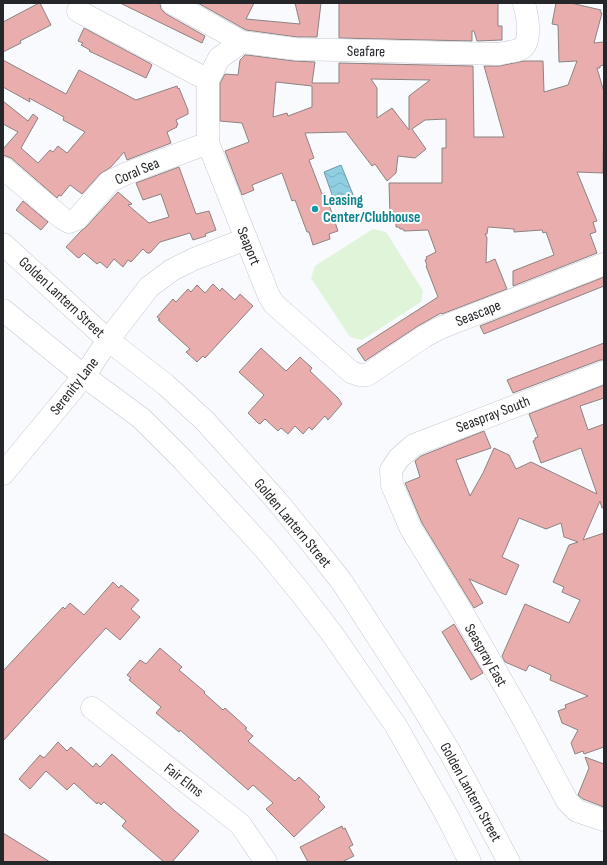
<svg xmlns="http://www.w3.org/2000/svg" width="607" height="865" viewBox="0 0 607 865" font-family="'Sofia Sans Condensed',sans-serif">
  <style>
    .garden { fill: #dff4d8 }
    .water { fill: url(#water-waves); stroke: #709caa }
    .building { fill: #e8adac; stroke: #8d8383; fill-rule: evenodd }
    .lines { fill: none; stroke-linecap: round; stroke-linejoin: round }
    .minor-casing { stroke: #c5cad2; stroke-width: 23 }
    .major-casing { stroke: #c5cad2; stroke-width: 23 }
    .minor { stroke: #fff; stroke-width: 22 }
    .major { stroke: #fff; stroke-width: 22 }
    .culture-dot { fill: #0f9aa8; stroke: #fff; stroke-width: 1.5 }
    .labels { text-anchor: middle; stroke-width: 4; stroke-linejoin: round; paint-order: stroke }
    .street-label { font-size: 15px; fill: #242629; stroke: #fff }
    .culture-label { font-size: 15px; font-weight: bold; fill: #0d838f; stroke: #fff; text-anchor: start }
  </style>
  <defs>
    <pattern id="water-waves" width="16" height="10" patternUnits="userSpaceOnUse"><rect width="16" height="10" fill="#90cee2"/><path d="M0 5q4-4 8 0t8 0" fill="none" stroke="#7cb1c2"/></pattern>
  </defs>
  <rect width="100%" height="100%" fill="#f8fafe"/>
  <!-- garden -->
  <path class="garden" d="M 373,229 L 386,232 L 423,291 L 421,302 L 362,340 L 350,337 L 311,278 L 315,266 Z"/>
  <!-- water -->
  <path class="water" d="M 341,165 L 354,197 L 349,198 L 349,203 L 343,206 L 342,203 L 339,202 L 335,203 L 324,172 Z"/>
  <!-- building -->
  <g class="building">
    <path d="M 39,3 L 40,3 L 51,25 L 20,41 L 21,43 L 3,52 L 3,22 Z"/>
    <path d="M 120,3 L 160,3 L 161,9 L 166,14 L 205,36 L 202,43 Z"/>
    <path d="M 198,3 L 254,3 L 246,19 L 300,24 L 295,3 L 321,3 L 317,37 L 297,37 L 246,30 Z"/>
    <path d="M 339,3 L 498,3 L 498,26 L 502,26 L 502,40 L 477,41 L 474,31 L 472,31 L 472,41 L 339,38 Z"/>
    <path d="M 556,3 L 571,3 L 601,10 L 600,12 L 602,13 L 594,43 L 604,42 L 604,65 L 600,66 L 600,68 L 597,68 L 604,92 L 603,173 L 577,172 L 597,221 L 593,222 L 596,232 L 590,234 L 597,253 L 513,286 L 513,271 L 554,255 L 546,232 L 543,233 L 542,230 L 514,232 L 514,229 L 488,227 L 487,234 L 485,234 L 487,238 L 486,263 L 495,259 L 507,289 L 442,314 L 441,313 L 418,326 L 365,361 L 357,349 L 438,297 L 426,266 L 427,265 L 425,260 L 427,259 L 426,257 L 436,252 L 428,230 L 404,231 L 403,229 L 400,229 L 399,227 L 396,227 L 396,215 L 390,215 L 389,183 L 442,183 L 442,148 L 446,148 L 446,119 L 425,120 L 412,129 L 426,149 L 415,158 L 398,156 L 396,173 L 387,181 L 375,164 L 372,166 L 346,132 L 305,133 L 314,158 L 309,160 L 322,194 L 325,193 L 338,231 L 329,234 L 330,239 L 313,245 L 309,232 L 307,232 L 295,200 L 292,201 L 282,173 L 252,185 L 254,190 L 242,195 L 225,151 L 249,142 L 242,123 L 220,121 L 220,83 L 225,74 L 238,75 L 240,60 L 245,55 L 247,55 L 294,61 L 315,62 L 312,83 L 339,83 L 339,63 L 473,66 L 474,137 L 504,137 L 484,66 L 499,66 L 524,61 L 543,61 L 544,92 L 568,85 L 577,61 L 559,62 L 558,25 L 552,24 ZM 371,79 L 430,80 L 409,96 L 409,130 L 392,108 L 377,118 L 377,88 ZM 276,82 L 312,86 L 312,107 L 288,116 L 287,113 L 273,117 Z"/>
    <path d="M 84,28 L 151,64 L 152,65 L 146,78 L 89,51 L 90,50 L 81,45 L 83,43 L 78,41 Z"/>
    <path d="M 3,60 L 66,94 L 79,70 L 136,100 L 177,86 L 178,89 L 179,88 L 188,110 L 188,114 L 176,120 L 178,125 L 176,126 L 177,127 L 167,132 L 171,143 L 127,160 L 124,152 L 111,167 L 100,174 L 82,194 L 70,185 L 61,196 L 59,195 L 57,198 L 11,158 L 3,155 L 3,149 L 18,132 L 3,124 L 3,101 L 28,121 L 33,114 L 38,118 L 21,148 L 38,163 L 50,150 L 53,152 L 58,146 L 67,153 L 85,132 L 63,120 L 64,117 L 29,98 L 30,102 L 3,87 Z"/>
    <path d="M 179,167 L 196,214 L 209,211 L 216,230 L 205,234 L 206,236 L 193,240 L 190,233 L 160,242 L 150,253 L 147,253 L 143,249 L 131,262 L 128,260 L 123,267 L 114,259 L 107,268 L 100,262 L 97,264 L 84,253 L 79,258 L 77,257 L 66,247 L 81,231 L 86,227 L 118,192 L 132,204 L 128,205 L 149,223 L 169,217 L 161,194 L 143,200 L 136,183 Z"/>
    <path d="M 23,201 L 48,222 L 41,230 L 16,210 Z"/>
    <path d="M 604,277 L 604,286 L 484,334 L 480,326 Z"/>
    <path d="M 213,284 L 220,291 L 222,288 L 235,300 L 240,294 L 253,306 L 205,358 L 203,356 L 197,362 L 186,352 L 190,349 L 158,320 L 160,319 L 157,317 L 173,299 L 176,302 L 188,289 L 191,292 L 197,285 L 205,293 Z"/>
    <path d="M 604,343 L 604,360 L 600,360 L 513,393 L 507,380 Z"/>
    <path d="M 261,348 L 286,371 L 300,357 L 312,368 L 310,371 L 338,398 L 342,404 L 328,420 L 325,416 L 312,430 L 309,427 L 303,434 L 295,426 L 288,434 L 281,428 L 278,431 L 265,419 L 260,424 L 258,423 L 248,413 L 264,395 L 239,372 Z"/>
    <path d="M 604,385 L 604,398 L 580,406 L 588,430 L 604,424 L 604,507 L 602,508 L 600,501 L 583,540 L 604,533 L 604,747 L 584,754 L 583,751 L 575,754 L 571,743 L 578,730 L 562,723 L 558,711 L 566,708 L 565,705 L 588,696 L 550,680 L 551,675 L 529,665 L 526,671 L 505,662 L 502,656 L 525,604 L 569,623 L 580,600 L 562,592 L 564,587 L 553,582 L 569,545 L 578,542 L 564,537 L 561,523 L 546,529 L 519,518 L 502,557 L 519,565 L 506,595 L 469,579 L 483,603 L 474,608 L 422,523 L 405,483 L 420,477 L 415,461 L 421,456 L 484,431 L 491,448 L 456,460 L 470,496 L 483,473 L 494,448 L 509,455 L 516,469 L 531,462 L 597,494 L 581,448 L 541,463 L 533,441 L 535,440 L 535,438 L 538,437 L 529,414 Z"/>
    <path d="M 113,582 L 119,588 L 121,585 L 139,600 L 131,609 L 140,617 L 120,640 L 106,628 L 3,741 L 3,671 L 63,607 L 65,609 L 70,603 L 84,615 Z"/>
    <path d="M 454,624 L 483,673 L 471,680 L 442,632 Z"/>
    <path d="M 160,648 L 182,667 L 179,670 L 205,692 L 204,693 L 223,710 L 225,708 L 247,728 L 245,729 L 253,736 L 248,741 L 295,781 L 299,777 L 320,797 L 318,799 L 325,807 L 294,837 L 266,809 L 273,803 L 253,785 L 248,790 L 180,730 L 179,732 L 156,713 L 161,707 L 129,680 L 131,678 L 127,675 L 140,660 L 146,664 Z"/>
    <path d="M 58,742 L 67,751 L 71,747 L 93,767 L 96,763 L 100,767 L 112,754 L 175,811 L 199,831 L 172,862 L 164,862 L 122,826 L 126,821 L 104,802 L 101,805 L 98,802 L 97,804 L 74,783 L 67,790 L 46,771 L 30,789 L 19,779 L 40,755 L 44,758 Z"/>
    <path d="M 585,757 L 604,764 L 604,807 L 583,799 L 578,795 L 589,768 Z"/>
    <path d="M 342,826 L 343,829 L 345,828 L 353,845 L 349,847 L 354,856 L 342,862 L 308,862 L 300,847 Z"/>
    <path d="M 3,833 L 50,862 L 3,862 Z"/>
  </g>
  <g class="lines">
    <defs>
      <g id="minor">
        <path d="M 172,3 L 242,42 L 296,49 L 499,54 C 505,52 512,52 518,50 C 534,45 527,15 524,3"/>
        <path d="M 78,11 L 208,80 L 208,143 L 269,296 L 274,304 L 351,372 L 359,375 L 367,375 L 425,336 L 440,328 L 604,264"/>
        <path d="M 208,80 L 219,58 L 242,42"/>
        <path d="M 3,168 L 62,218 L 69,222 L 77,219 L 109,182 L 125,174 L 208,143"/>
        <path d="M 604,372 L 414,445 L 399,458 L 391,470 L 392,485 L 411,529 L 465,617 L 520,713 L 567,801 L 577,811 L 604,820"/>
        <path d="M 3,474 L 84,376 L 108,340 L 149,287 L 172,270 L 194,259 L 246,239"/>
        <path d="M 92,708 L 240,824 L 266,862"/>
      </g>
      <g id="major">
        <path d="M 3,244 L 108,340 L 166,385 L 205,421 L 277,501 L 312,544 L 342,582 L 417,698 L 451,754 L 509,862"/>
        <path d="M 3,310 L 84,376 L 141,418 L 183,460 L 264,548 L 300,592 L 333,635 L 396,726 L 447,816 L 470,862"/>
      </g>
    </defs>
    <!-- minor casing -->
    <use href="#minor" class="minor-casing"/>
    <!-- major casing -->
    <use href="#major" class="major-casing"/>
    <!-- minor -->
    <use href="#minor" class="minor"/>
    <!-- major -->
    <use href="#major" class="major"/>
  </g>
  <!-- markers -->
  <circle class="culture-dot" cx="315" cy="209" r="4"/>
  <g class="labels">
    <!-- street labels -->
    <g class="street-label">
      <text transform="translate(366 51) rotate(1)" y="5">Seafare</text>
      <text transform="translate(137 171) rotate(-23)" y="5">Coral Sea</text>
      <text transform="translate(249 246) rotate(68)" y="5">Seaport</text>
      <text transform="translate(62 297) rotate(43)" y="5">Golden Lantern Street</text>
      <text transform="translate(478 313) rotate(-22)" y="5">Seascape</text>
      <text transform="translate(74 386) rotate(-52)" y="5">Serenity Lane</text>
      <text transform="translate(493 414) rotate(-21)" y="5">Seaspray South</text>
      <text transform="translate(293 523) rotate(50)" y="5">Golden Lantern Street</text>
      <text transform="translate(486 655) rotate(60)" y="5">Seaspray East</text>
      <text transform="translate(184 780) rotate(38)" y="5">Fair Elms</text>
      <text transform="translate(471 792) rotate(61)" y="5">Golden Lantern Street</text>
    </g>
    <!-- culture labels -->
    <g class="culture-label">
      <text x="323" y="205">Leasing<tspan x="323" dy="17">Center/Clubhouse</tspan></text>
    </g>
  </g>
  <!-- border -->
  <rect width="607" height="865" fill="none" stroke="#242629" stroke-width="8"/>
</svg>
